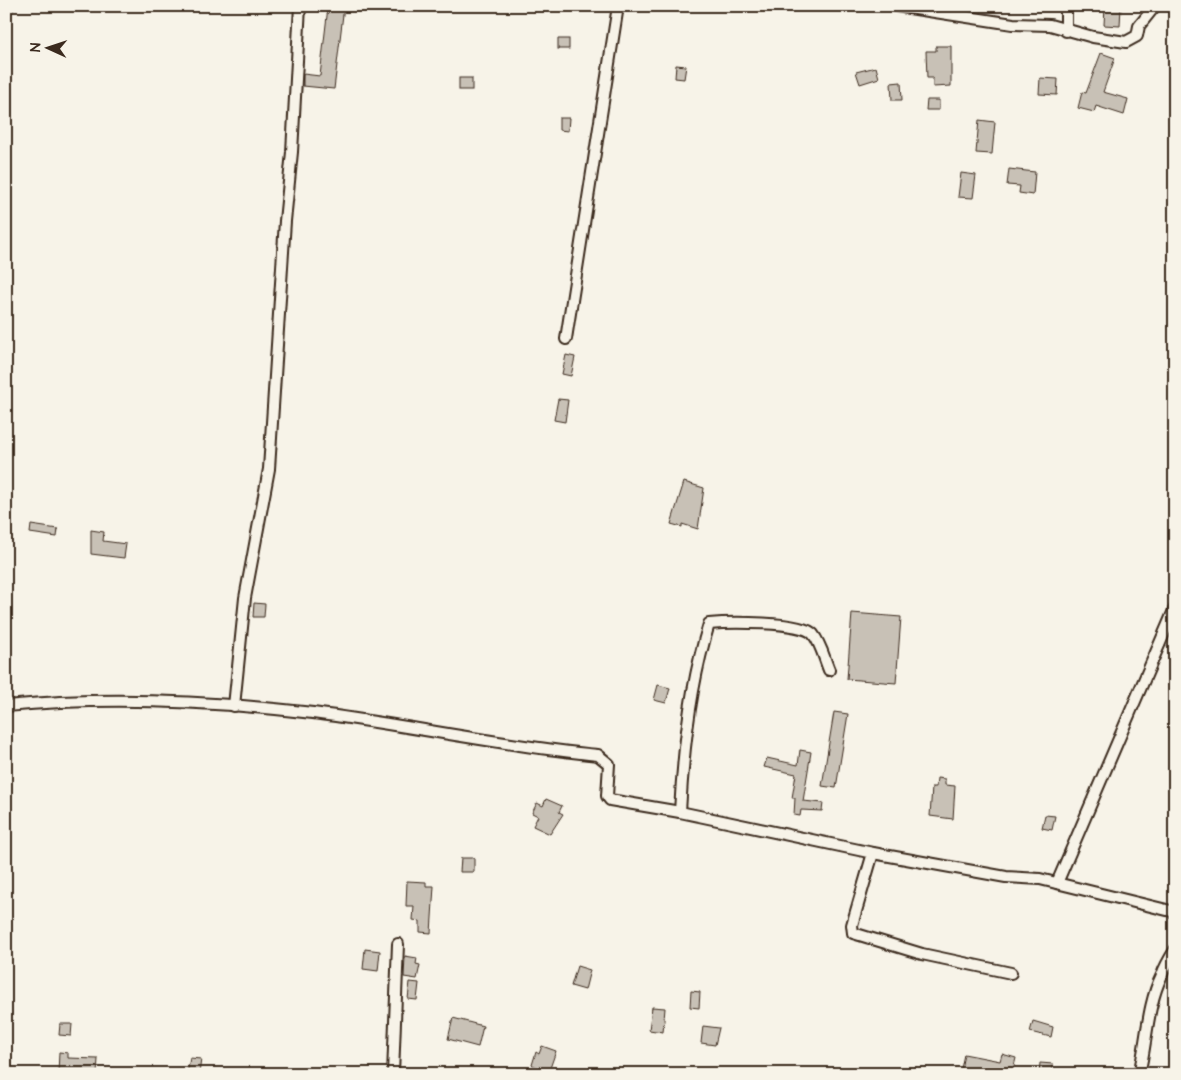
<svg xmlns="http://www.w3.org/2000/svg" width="1181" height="1080" viewBox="0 0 1181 1080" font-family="'Architects Daughter',sans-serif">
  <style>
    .building { fill: #c8c1b6; stroke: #3b2a1e }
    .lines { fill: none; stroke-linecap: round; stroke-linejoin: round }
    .minor-casing { stroke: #3b2a1e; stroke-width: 14 }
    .minor { stroke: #f7f3e8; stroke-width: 10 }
  </style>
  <rect width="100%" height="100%" fill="#f7f3e8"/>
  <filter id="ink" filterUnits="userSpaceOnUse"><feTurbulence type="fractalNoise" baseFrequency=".02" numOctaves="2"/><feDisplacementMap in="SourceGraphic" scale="10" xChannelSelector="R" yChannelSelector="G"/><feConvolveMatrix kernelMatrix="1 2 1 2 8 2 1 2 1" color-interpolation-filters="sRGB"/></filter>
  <g filter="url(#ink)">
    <!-- building -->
    <g class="building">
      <path d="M 333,6 L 344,6 L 334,89 L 303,86 L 303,74 L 320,76 L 328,7 Z"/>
      <path d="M 1105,6 L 1121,6 L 1120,26 L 1104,25 Z"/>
      <rect x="558" y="39" width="11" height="10"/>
      <path d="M 936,46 L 951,46 L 951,86 L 933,87 L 933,78 L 927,78 L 926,51 L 936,51 Z"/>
      <path d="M 1101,53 L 1115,58 L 1103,92 L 1128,99 L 1124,115 L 1096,106 L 1094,112 L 1078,108 L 1082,92 L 1086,93 Z"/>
      <path d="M 676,65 L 686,66 L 684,79 L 675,78 Z"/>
      <path d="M 876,67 L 879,78 L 860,84 L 856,72 Z"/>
      <rect x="459" y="78" width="13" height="12"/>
      <path d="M 1040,78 L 1058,79 L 1057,95 L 1039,94 Z"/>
      <path d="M 901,82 L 902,100 L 892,100 L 891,83 Z"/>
      <path d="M 927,100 L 939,100 L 939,110 L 926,110 Z"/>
      <path d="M 559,118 L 569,118 L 568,131 L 559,130 Z"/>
      <path d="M 979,120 L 995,122 L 992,154 L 976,153 Z"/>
      <path d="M 1009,169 L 1035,172 L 1033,195 L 1019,193 L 1020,186 L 1007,185 Z"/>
      <path d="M 961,173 L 976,175 L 973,198 L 958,197 Z"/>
      <path d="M 566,355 L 575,357 L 571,376 L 562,374 Z"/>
      <path d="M 558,399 L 568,400 L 565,422 L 554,420 Z"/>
      <path d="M 684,482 L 704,488 L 698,529 L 682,524 L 682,527 L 671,524 Z"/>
      <path d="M 31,525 L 58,529 L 57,537 L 30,533 Z"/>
      <path d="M 91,530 L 104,532 L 103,541 L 126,544 L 124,558 L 91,554 Z"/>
      <path d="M 254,603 L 265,604 L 264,617 L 253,617 Z"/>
      <path d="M 852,613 L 901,617 L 896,683 L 847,679 Z"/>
      <path d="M 658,685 L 670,688 L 666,703 L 654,700 Z"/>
      <path d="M 834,712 L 848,714 L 836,788 L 822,786 Z"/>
      <path d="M 800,750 L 811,752 L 803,801 L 823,803 L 822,811 L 801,810 L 800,816 L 794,815 L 795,798 L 792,798 L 796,774 L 764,767 L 767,758 L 798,765 Z"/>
      <path d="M 937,778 L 945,779 L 945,785 L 955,786 L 953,819 L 930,816 L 932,787 L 936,787 Z"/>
      <path d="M 546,799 L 562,806 L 559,812 L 563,814 L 550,834 L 533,826 L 538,816 L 532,813 L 537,803 L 543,806 Z"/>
      <path d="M 1045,815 L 1055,816 L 1052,830 L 1042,828 Z"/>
      <path d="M 461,858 L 474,858 L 474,872 L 460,872 Z"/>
      <path d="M 407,881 L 426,882 L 426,886 L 434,886 L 431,933 L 420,932 L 420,921 L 413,920 L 414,906 L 406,906 Z"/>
      <path d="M 365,949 L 380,951 L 378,971 L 363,969 Z"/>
      <path d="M 405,956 L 417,958 L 416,964 L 420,965 L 417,979 L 404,977 Z"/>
      <path d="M 577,966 L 590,970 L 585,990 L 571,986 Z"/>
      <path d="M 410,982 L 419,983 L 417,1000 L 408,999 Z"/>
      <path d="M 691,991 L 700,992 L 699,1008 L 690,1007 Z"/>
      <path d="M 652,1007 L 665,1008 L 663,1032 L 649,1030 Z"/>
      <path d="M 453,1018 L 483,1026 L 478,1047 L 448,1039 Z"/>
      <path d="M 1033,1021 L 1053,1027 L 1051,1037 L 1030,1032 Z"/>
      <path d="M 60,1024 L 72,1024 L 71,1036 L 59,1035 Z"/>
      <path d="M 703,1026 L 719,1028 L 715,1045 L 701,1043 Z"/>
      <path d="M 542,1046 L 556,1051 L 549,1071 L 532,1065 L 536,1052 L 539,1054 Z"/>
      <path d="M 59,1052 L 68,1053 L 68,1058 L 98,1059 L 97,1074 L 58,1074 Z"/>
      <path d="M 964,1054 L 1000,1061 L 1002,1054 L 1016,1058 L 1012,1074 L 960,1074 Z"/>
      <path d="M 190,1058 L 201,1059 L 199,1074 L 187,1074 Z"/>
      <path d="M 1040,1063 L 1053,1064 L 1052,1074 L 1039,1074 Z"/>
    </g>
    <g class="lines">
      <defs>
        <g id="minor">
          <path d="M 896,6 L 1013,24 L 1050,25 L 1093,37 L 1126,42 L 1137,36 L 1139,26 L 1155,6"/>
          <path d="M 6,8 L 8,6"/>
          <path d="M 1066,31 L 1066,6"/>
          <path d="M 566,339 L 618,6"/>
          <path d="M 6,706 C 109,696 211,701 313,713 C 408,725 502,746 598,755 L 609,764 L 607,796 L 610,800 L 680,812 L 873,853 L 1006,877 L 1040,879 L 1175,912"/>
          <path d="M 234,706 L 245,598 L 269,469 L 285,221 L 292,152 L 300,6"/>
          <path d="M 680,812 C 683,752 691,682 709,624 C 727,622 802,621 813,634 C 821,644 824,658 829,670"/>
          <path d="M 873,853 L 852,925 L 853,933 L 922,954 L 1011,973"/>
          <path d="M 1057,883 L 1175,608"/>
          <path d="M 393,1074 L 398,944"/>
          <path d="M 1139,1074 C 1147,1042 1147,1005 1162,975 C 1165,966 1170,958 1175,950"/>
        </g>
      </defs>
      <!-- minor casing -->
      <use href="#minor" class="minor-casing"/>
      <!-- minor -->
      <use href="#minor" class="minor"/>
    </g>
  </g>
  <!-- margin -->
  <rect width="1181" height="1080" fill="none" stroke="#f7f3e8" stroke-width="25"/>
  <rect x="12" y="12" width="1156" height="1055" fill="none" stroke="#3b2a1e" stroke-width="2" filter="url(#ink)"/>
  <!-- north arrow -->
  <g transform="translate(48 48) rotate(273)" stroke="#f7f3e8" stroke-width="4" paint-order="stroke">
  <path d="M0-4L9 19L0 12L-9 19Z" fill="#3b2a1e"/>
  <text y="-8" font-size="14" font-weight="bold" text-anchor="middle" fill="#3b2a1e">N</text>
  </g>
</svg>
